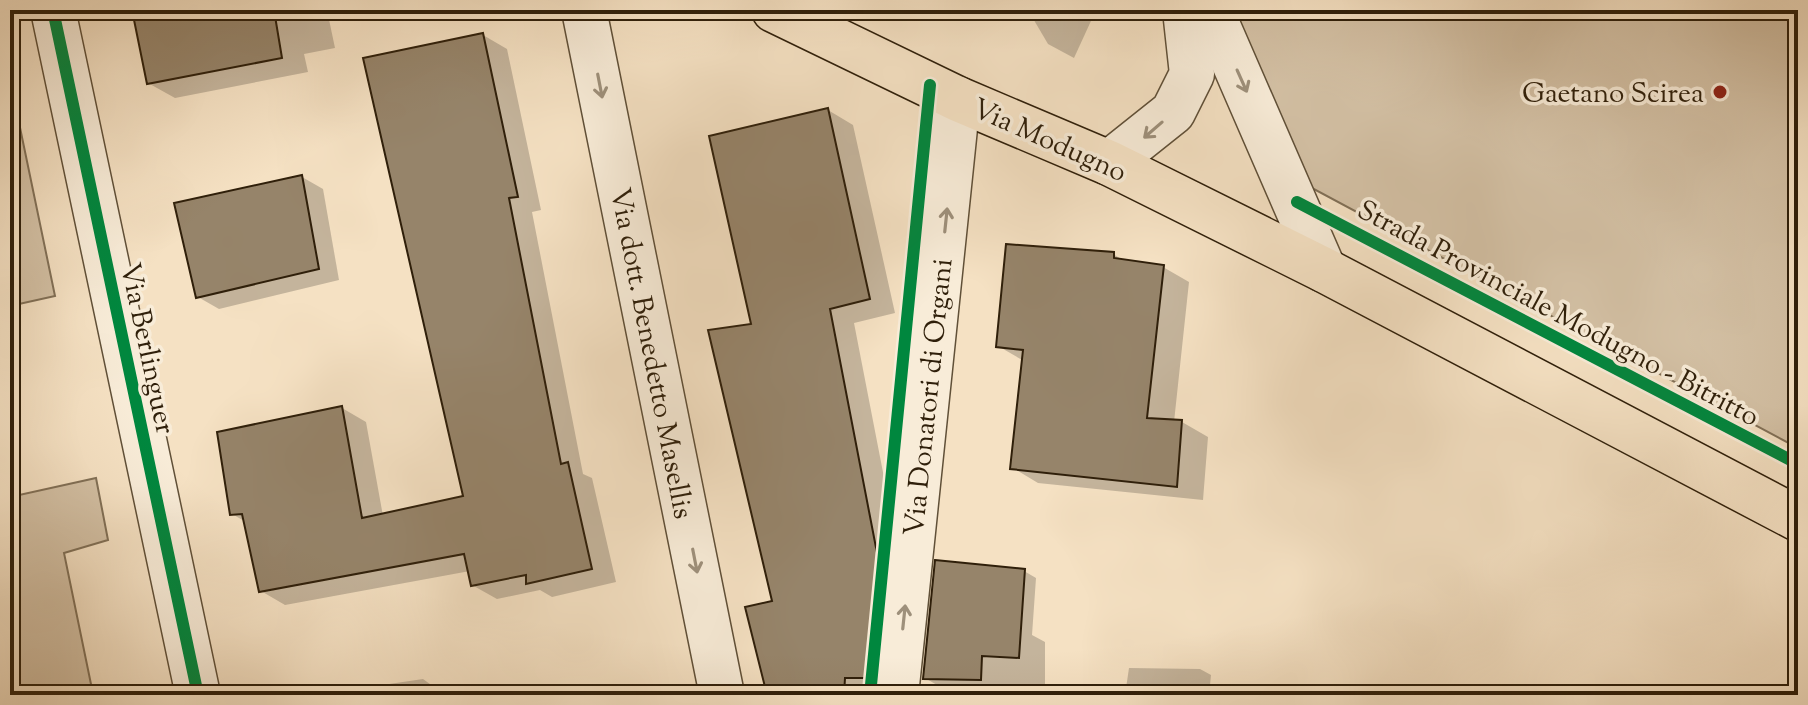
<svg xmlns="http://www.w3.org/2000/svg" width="1808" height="705" viewBox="0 0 1808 705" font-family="'Sorts Mill Goudy',serif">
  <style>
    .green { fill: #d3c0a4; stroke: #817057; stroke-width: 2 }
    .shadow { fill: #0003 }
    .building { fill: #96846a; stroke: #2f1f0a; stroke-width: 2 }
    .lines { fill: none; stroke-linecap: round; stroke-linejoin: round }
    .minor-casing { stroke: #605038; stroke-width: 47 }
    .major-casing { stroke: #2f1f0a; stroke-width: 47 }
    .minor { stroke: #f8ecd8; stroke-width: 44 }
    .major { stroke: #f5e1c3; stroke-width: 44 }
    .cycleway-casing { stroke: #f8ecd8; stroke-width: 17 }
    .cycleway { stroke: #00873e; stroke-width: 12 }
    .oneway { stroke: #9e907b }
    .poi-dot { fill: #8f2418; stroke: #f8ecd8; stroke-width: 3 }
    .labels { text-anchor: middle; stroke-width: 7; stroke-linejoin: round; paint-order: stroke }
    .poi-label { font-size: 28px; fill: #2f1f0a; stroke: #f8ecd8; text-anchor: end }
    .street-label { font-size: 28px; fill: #2f1f0a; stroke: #f8ecd8 }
  </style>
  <rect width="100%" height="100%" fill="#f5e1c3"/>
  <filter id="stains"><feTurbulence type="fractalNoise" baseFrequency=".0025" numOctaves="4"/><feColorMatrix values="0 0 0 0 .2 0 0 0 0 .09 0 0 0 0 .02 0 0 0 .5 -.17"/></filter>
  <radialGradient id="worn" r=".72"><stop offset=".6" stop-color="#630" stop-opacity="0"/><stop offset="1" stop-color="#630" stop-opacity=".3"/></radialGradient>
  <!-- green -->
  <g class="green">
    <path d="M 1225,10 L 1798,10 L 1798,448 L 1310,187 Z"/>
    <path d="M 18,118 L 55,296 L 10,306 L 10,119 Z"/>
    <path d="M 96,478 L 108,540 L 64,553 L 92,689 L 61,695 L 10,695 L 10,497 Z"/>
  </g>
  <!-- shadow -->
  <g class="shadow">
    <path d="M 134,10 L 327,10 L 335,48 L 304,54 L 308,72 L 175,98 L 148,83 Z"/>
    <path d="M 1028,10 L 1096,10 L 1074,58 L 1048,44 Z"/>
    <path d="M 483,35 L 507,49 L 541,210 L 532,212 L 583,474 L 592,478 L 616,582 L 552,597 L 540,590 L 497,599 L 472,585 L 470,571 L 285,605 L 261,591 L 246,522 L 232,514 L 342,408 L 366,422 L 383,516 L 465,498 Z"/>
    <path d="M 828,110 L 853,125 L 895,313 L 854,323 L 902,570 L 898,692 L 769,695 L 775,603 L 753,326 Z"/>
    <path d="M 302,177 L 323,189 L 339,280 L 219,309 L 198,297 Z"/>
    <path d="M 1113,254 L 1126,262 L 1163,267 L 1189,282 L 1174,422 L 1182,422 L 1208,437 L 1203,500 L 1038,483 L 1013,468 L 1024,361 L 998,346 Z"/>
    <path d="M 10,372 L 20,425 L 10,427 Z"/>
    <path d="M 1024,571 L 1036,578 L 1032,635 L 1045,642 L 1045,686 L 937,685 L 925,678 Z"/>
    <path d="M 1129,668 L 1200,669 L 1211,675 L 1209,695 L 1125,695 Z"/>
    <path d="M 423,679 L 445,695 L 315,695 Z"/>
    <path d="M 637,692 L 643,695 L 620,695 Z"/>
  </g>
  <!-- building -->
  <g class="building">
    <path d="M 132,10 L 274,10 L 282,58 L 147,84 Z"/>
    <path d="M 483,33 L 518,197 L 509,198 L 561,464 L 568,462 L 592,569 L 526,584 L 526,575 L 471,586 L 464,554 L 259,592 L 242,514 L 230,515 L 217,432 L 342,406 L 362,518 L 463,496 L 363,58 Z"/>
    <path d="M 828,108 L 870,299 L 830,309 L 878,558 L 885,558 L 873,678 L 845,678 L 844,695 L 767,695 L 745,607 L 772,601 L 708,330 L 751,324 L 709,136 Z"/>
    <path d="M 302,175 L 319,269 L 196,298 L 174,203 Z"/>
    <path d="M 1006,244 L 1114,252 L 1114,258 L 1164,265 L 1147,418 L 1182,420 L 1177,487 L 1010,469 L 1023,350 L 996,347 Z"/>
    <path d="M 935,560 L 1025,569 L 1019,658 L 982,656 L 981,680 L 923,679 Z"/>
  </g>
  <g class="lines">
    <defs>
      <g id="minor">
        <path d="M 53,10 L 198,695"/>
        <path d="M 584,10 L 722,695"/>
        <path d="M 1211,10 L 1324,270"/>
        <path d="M 1109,163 L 1173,112 L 1192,74 L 1185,10"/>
        <path d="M 896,695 L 958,99"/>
      </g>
      <path id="major" d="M 774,10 L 958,99 L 1109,163 L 1324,270 L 1798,519"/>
    </defs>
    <!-- minor casing -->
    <use href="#minor" class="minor-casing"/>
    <!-- major casing -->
    <use href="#major" class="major-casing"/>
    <!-- minor -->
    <use href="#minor" class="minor"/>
    <!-- major -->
    <use href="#major" class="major"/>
    <defs>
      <g id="cycleway">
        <path d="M 53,10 L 198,695"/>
        <path d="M 1297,202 L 1798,464"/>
        <path d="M 870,695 L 930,85"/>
      </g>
    </defs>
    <!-- cycleway casing -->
    <use href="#cycleway" class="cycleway-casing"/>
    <!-- cycleway -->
    <use href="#cycleway" class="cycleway"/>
  </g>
  <!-- one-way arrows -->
  <defs><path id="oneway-shaft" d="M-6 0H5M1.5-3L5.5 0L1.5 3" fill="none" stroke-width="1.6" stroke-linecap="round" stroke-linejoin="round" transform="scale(2)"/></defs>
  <g class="oneway">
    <use href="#oneway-shaft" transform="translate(1242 81) rotate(66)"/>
    <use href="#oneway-shaft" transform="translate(600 86) rotate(79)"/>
    <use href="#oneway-shaft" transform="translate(1153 130) rotate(139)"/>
    <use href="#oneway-shaft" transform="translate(946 220) rotate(-84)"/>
    <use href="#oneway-shaft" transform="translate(695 561) rotate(79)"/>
    <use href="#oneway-shaft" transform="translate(904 617) rotate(-84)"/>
  </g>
  <!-- markers -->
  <circle class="poi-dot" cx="1720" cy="92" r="8"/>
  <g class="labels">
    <!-- poi labels -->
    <g class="poi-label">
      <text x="1704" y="102">Gaetano Scirea</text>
    </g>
    <!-- street labels -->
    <g class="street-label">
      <text transform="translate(1050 139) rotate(24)" y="10">Via Modugno</text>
      <text transform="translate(1559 312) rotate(28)" y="10">Strada Provinciale Modugno - Bitritto</text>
      <text transform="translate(149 348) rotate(78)" y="10">Via Berlinguer</text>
      <text transform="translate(653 353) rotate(79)" y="10">Via dott. Benedetto Masellis</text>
      <text transform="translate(927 397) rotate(-84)" y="10">Via Donatori di Organi</text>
    </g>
  </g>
  <!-- margin -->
  <rect width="1808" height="705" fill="none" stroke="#f5e1c3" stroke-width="40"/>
  <rect x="12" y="12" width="1784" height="681" fill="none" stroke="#2f1f0a" stroke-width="4"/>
  <rect x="20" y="20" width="1768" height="665" fill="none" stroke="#2f1f0a" stroke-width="2"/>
  <rect width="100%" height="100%" filter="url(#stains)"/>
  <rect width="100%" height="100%" fill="url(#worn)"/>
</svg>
